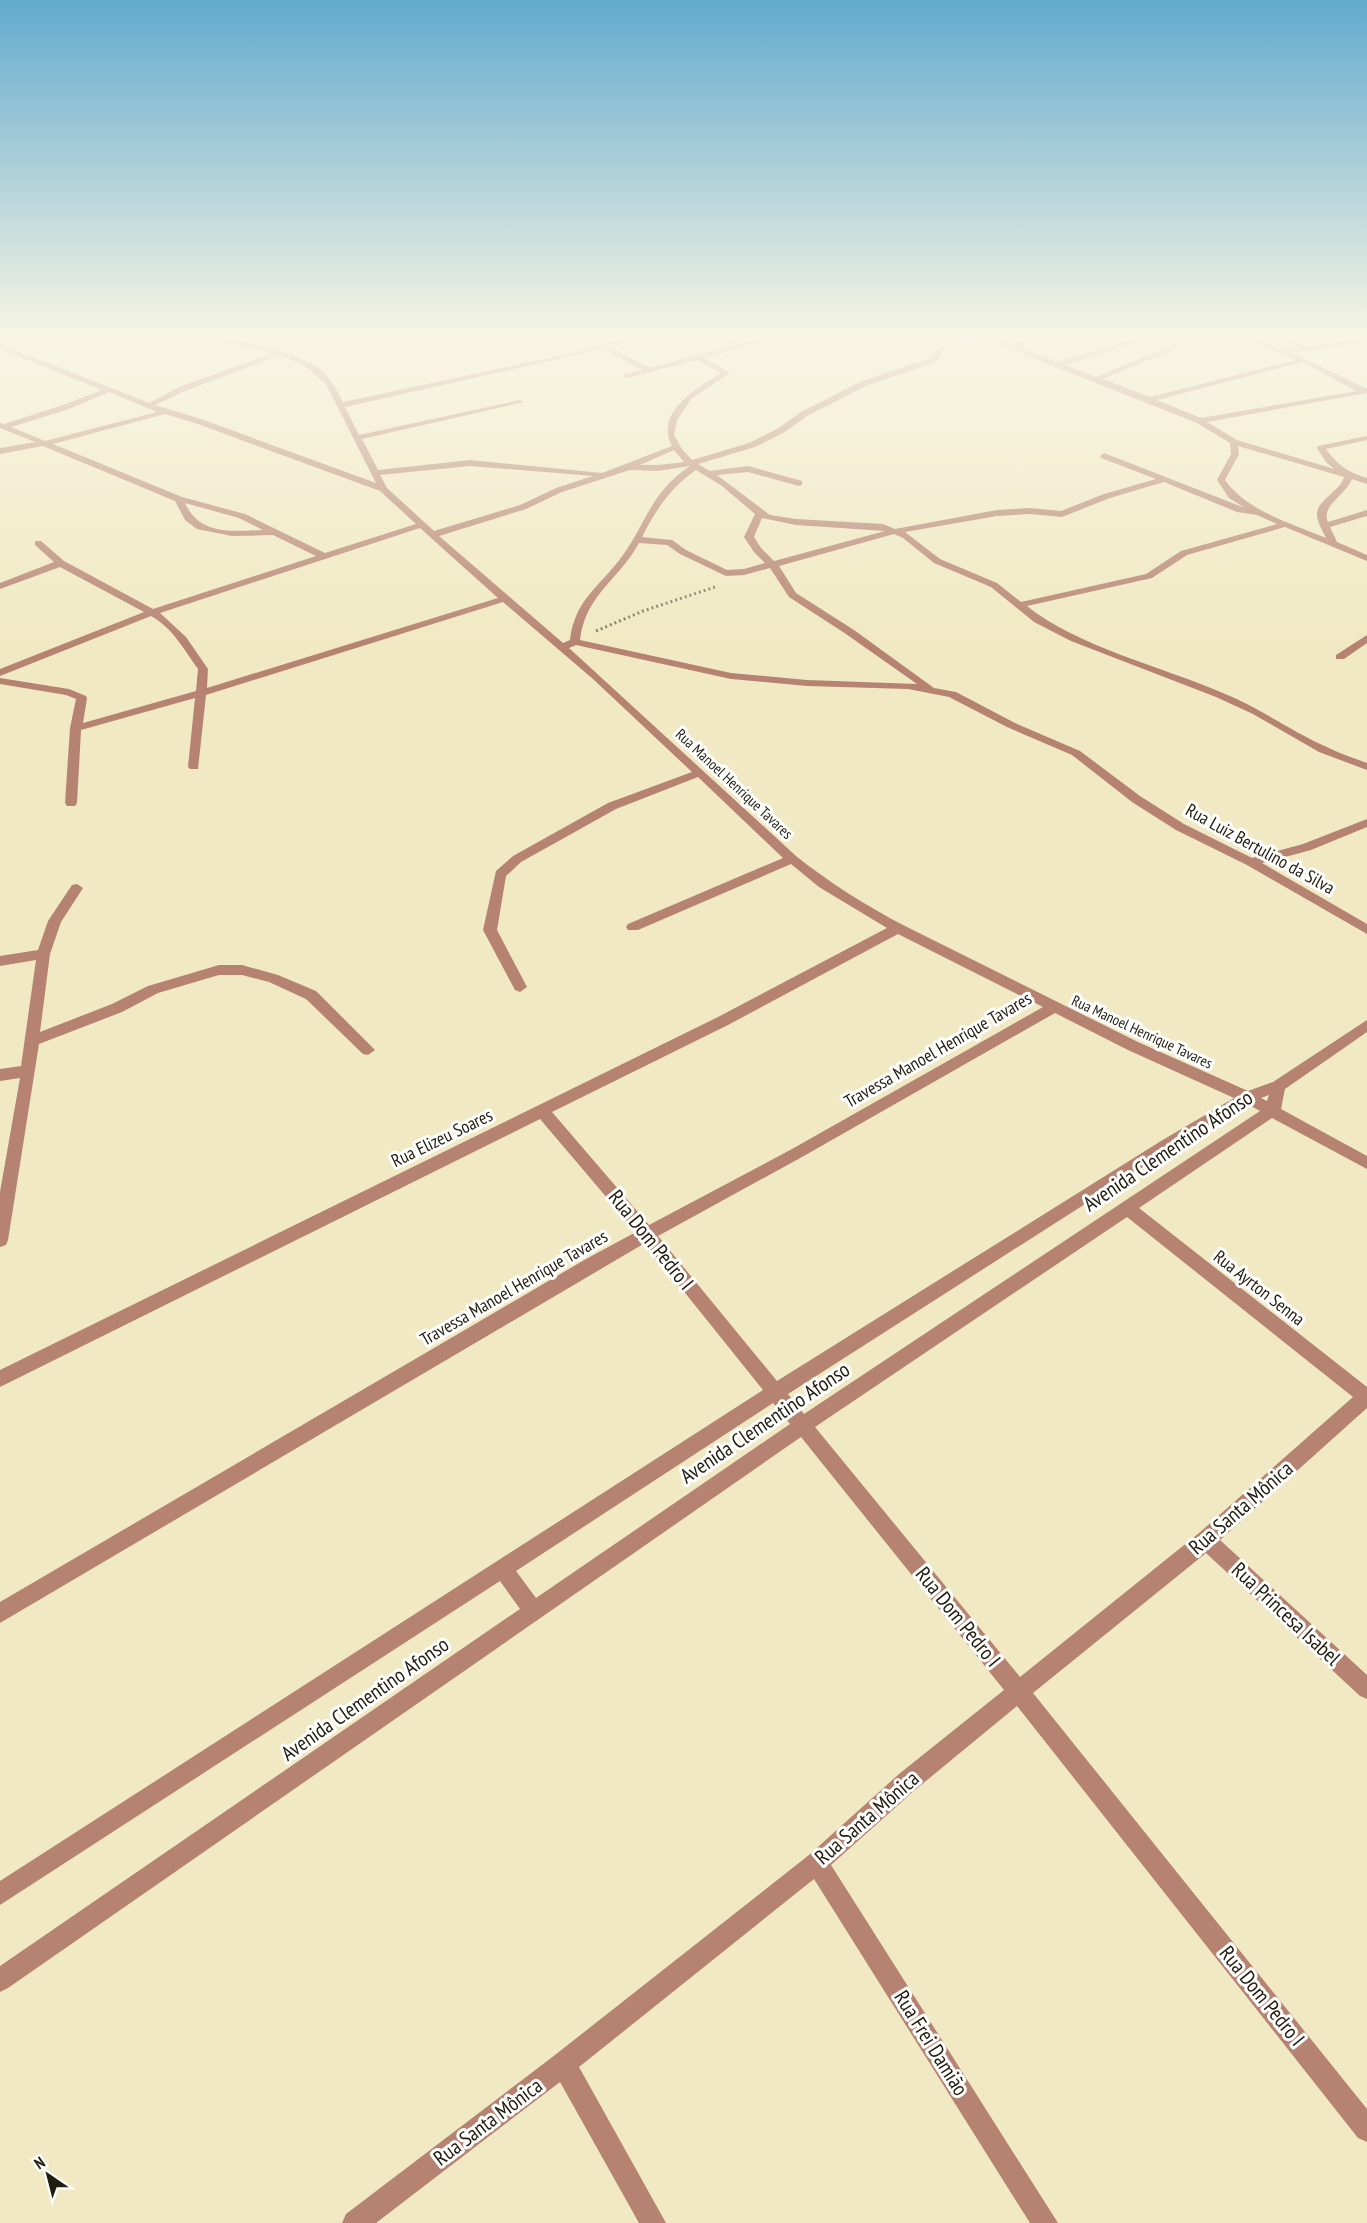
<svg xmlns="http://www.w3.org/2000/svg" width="1367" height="2223" viewBox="0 0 1367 2223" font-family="'PT Sans Narrow',sans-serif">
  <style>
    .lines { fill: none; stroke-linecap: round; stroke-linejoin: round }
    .path { stroke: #847f66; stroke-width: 3; stroke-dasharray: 2 3; stroke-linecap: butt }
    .minor { fill: #b68372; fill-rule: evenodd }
    .labels { text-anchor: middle; stroke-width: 6; stroke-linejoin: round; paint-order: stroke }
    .far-street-label { font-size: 15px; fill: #201d0f; stroke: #fff }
    .street-label { font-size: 18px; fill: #201d0f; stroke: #fff }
    .near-street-label { font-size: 21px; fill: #201d0f; stroke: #fff }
  </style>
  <rect width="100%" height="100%" fill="#f0e9c3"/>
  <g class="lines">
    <!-- path -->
    <path class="path" d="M 596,631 L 643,611 L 718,586"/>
    <!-- minor -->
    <g class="minor">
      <path d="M 169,333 C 205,333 296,347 322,371 C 332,380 337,391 343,402 L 572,353 L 646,333 L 659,333 L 610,347 L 650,368 L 734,345 L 711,333 L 721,333 L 742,344 L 780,333 L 793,333 L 704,358 L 730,373 L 692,398 L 677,420 L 674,435 L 682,449 L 692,460 L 749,443 L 777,429 L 801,412 L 862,381 L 930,358 L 947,338 L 985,333 L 1013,345 L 1039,333 L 1049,333 L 1020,347 L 1058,362 L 1153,333 L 1169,333 L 1181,340 L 1180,347 L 1103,379 L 1150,397 L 1296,360 L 1230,333 C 1254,333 1273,352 1297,348 L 1275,333 L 1284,333 L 1305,347 L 1367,338 L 1367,342 L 1293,353 L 1367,389 L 1367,393 L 1207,422 L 1237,440 L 1334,469 L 1326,462 L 1317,448 L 1318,446 L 1367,436 L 1367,440 L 1326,449 C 1337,465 1349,473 1367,478 L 1367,484 L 1352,479 C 1347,494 1320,506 1328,522 L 1367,510 L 1367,516 L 1330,527 L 1337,542 L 1367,555 L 1367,561 L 1285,527 L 1187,555 L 1152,578 L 1027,606 C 1078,647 1163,667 1223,693 C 1260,708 1292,732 1329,748 C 1341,754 1354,758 1367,763 L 1367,770 L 1319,752 L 1253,714 L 1216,697 L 1071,641 L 1034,622 L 991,587 L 934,563 L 903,538 L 894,534 L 779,566 L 796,593 L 854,630 L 934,688 L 956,692 L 1015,723 L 1080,751 L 1140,796 L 1184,824 L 1252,858 L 1303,844 L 1367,819 L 1367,827 L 1311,850 L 1262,863 L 1367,924 L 1367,934 L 1247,865 L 1176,830 L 1132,802 L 1072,755 L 1007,727 L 949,697 L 908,689 L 807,686 L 731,679 L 576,645 L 569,648 L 796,856 C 830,883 865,905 903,925 L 1138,1042 L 1248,1091 L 1273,1082 L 1367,1020 L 1367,1032 L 1285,1089 L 1281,1109 L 1367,1156 L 1367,1169 L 1272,1118 L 1139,1208 L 1367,1387 L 1367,1408 L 1220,1540 L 1367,1675 L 1367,1699 L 1360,1696 L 1206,1553 L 1033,1693 L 1367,2109 L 1367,2142 L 1358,2138 L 1017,1706 L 915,1790 L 831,1865 L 1058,2223 L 1030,2223 L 814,1879 L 579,2067 L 666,2223 L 639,2223 L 560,2082 L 376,2223 L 342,2223 L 346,2214 L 555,2055 L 809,1855 L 899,1774 L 1004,1690 L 801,1437 L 8,1988 L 0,1992 L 0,1966 L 520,1609 L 500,1581 L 0,1905 L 0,1881 L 763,1390 L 645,1243 L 0,1623 L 0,1602 L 586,1259 L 636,1232 L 540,1119 L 0,1387 L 0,1370 L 718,1017 L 887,928 L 819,887 L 791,864 L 638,930 L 628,930 L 626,927 L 628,924 L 783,858 L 698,777 L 616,809 L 521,862 L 506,876 L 497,930 L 527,987 L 520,992 L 515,990 L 483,930 L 496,871 L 513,856 L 608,803 L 692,772 L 593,679 L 503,602 L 206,695 L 198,769 L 190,769 L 188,767 L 195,698 L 81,730 L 77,803 L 75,806 L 67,806 L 65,803 L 70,728 L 76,699 L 66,695 L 0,684 L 0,678 L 69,689 L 86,696 L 87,698 L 83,723 L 196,691 L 198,669 C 185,651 172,627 151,616 L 0,676 L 0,669 L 144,612 L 60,567 L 0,589 L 0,583 L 54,562 L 35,545 L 35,541 L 41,541 L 64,561 L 153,609 L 316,556 L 273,535 L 232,536 L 197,529 L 185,520 L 175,501 L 43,446 L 0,454 L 0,448 L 35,442 L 0,428 L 0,423 L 4,424 L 63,405 L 102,390 L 0,349 L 0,344 L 149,403 L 179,387 L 273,353 ZM 1162,335 L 1174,344 L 1096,377 L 1065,365 ZM 980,337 L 1197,423 L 1230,443 L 1231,454 L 1217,480 L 1229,498 L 1245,508 L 1104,453 L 1100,456 L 1101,458 L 1156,479 L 1104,494 L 1061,511 L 1030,508 L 997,510 L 895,529 L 883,524 L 796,519 L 770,515 L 717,475 L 748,472 L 799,486 L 802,485 L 802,481 L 748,466 L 710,471 L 698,464 L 755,447 L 783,433 L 807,416 L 868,385 L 936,362 L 949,342 ZM 603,349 L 642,370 L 624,374 L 624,378 L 627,378 L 696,360 L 721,373 C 697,388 654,412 672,446 L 602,473 L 470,460 L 378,470 L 362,439 L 524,402 L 520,400 L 359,435 L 345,407 ZM 281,355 L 306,367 L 326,384 L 376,483 L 201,419 L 155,405 L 185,391 ZM 1303,362 L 1356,391 L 1201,418 L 1157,400 ZM 109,392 L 157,412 L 45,441 L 11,427 L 69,409 ZM 165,414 L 195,423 L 380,491 L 416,524 L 325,553 L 245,514 L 182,497 L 53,444 ZM 1238,446 L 1344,477 C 1340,492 1316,500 1317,515 C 1317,522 1323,531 1326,538 C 1291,523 1248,512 1225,480 L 1239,454 ZM 674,450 L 684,462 L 658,465 L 640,465 ZM 470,466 L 593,476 L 556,488 L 520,505 L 434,531 L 387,488 L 380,475 ZM 690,466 C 652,491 647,521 623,555 C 601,586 575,598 570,640 L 563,643 L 439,536 L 526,509 L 562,492 L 630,470 L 658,471 ZM 696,470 L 722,486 L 755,514 L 744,537 L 754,552 L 765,563 L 744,569 L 727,570 L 686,550 L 672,540 L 642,537 C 655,511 671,487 696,470 ZM 1164,482 L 1237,512 L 1257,515 L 1277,524 L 1181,551 L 1146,574 L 1021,602 L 997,583 L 940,559 L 905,532 L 997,516 L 1030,514 L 1062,517 L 1110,498 ZM 185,503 L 239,518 L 263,530 C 232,531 200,536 185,503 ZM 762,518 L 796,525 L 885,531 L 774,561 L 761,548 L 754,537 ZM 420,528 L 498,598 L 207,688 L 208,669 L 186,637 L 160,613 ZM 639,543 L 667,545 L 680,554 L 726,576 L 744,575 L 770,568 L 789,597 L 846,634 L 917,684 L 807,680 L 731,673 L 580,640 C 585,595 619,580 639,543 ZM 898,934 L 1043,1007 L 792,1149 L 649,1225 L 552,1112 L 728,1025 ZM 1055,1013 L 1128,1050 L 1234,1098 L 1161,1141 L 777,1381 L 658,1236 L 802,1157 ZM 1269,1095 L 1267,1101 L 1261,1098 ZM 1247,1104 L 1260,1111 L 804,1414 L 788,1394 L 1171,1149 ZM 1127,1217 L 1353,1397 L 1199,1533 L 1020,1677 L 815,1427 ZM 773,1403 L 790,1424 L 536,1598 L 516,1571 Z"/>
      <path d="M 1367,635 L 1367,643 L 1344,659 L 1336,659 L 1336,655 Z"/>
      <path d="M 77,884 L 83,888 L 61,922 L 50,954 L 40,1032 L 112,1004 L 148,986 L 219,965 L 242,965 L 278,975 L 316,991 L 375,1050 L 368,1055 L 363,1054 L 306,999 L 269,982 L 242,975 L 219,975 L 158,993 L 122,1012 L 39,1044 L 8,1240 L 6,1245 L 0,1247 L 0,1192 L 20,1078 L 0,1081 L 0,1069 L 21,1066 L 36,960 L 0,966 L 0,956 L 38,950 L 48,921 L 72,885 Z"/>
    </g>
  </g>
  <!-- sky -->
  <linearGradient id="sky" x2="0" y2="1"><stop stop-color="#62aace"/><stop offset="0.52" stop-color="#f8f5e4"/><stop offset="1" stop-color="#f8f5e4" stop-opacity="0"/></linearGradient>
  <rect width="1367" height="645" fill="url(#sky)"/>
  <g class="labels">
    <!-- far-street labels -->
    <g class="far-street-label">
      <text transform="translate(734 784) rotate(43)" y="5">Rua Manoel Henrique Tavares</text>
      <text transform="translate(1142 1032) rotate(25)" y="5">Rua Manoel Henrique Tavares</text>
    </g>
    <!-- street labels -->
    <g class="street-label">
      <text transform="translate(1260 849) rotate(29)" y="6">Rua Luiz Bertulino da Silva</text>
      <text transform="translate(938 1050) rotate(-30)" y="6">Travessa Manoel Henrique Tavares</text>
      <text transform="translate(442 1138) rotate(-26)" y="6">Rua Elizeu Soares</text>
      <text transform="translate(514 1288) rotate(-30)" y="6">Travessa Manoel Henrique Tavares</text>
      <text transform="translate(1259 1288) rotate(38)" y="6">Rua Ayrton Senna</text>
    </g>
    <!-- near-street labels -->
    <g class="near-street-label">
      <text transform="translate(1168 1151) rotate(-34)" y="7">Avenida Clementino Afonso</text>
      <text transform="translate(651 1240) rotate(51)" y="7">Rua Dom Pedro I</text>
      <text transform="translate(765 1423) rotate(-34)" y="7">Avenida Clementino Afonso</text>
      <text transform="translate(1241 1508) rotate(-41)" y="7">Rua Santa Mônica</text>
      <text transform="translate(1286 1614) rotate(43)" y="7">Rua Princesa Isabel</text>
      <text transform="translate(958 1617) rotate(51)" y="7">Rua Dom Pedro I</text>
      <text transform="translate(365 1699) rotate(-35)" y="7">Avenida Clementino Afonso</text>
      <text transform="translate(867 1818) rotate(-41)" y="7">Rua Santa Mônica</text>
      <text transform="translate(1262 1996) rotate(51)" y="7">Rua Dom Pedro I</text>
      <text transform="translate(931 2043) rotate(58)" y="7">Rua Frei Damião</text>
      <text transform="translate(488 2122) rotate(-37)" y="7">Rua Santa Mônica</text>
    </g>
  </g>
  <!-- north arrow -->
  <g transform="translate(48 2175) rotate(325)" stroke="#ffffff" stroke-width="4.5" paint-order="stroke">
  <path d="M0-4.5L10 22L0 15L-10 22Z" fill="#201d0f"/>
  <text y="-9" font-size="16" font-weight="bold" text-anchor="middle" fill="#201d0f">N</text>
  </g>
</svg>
